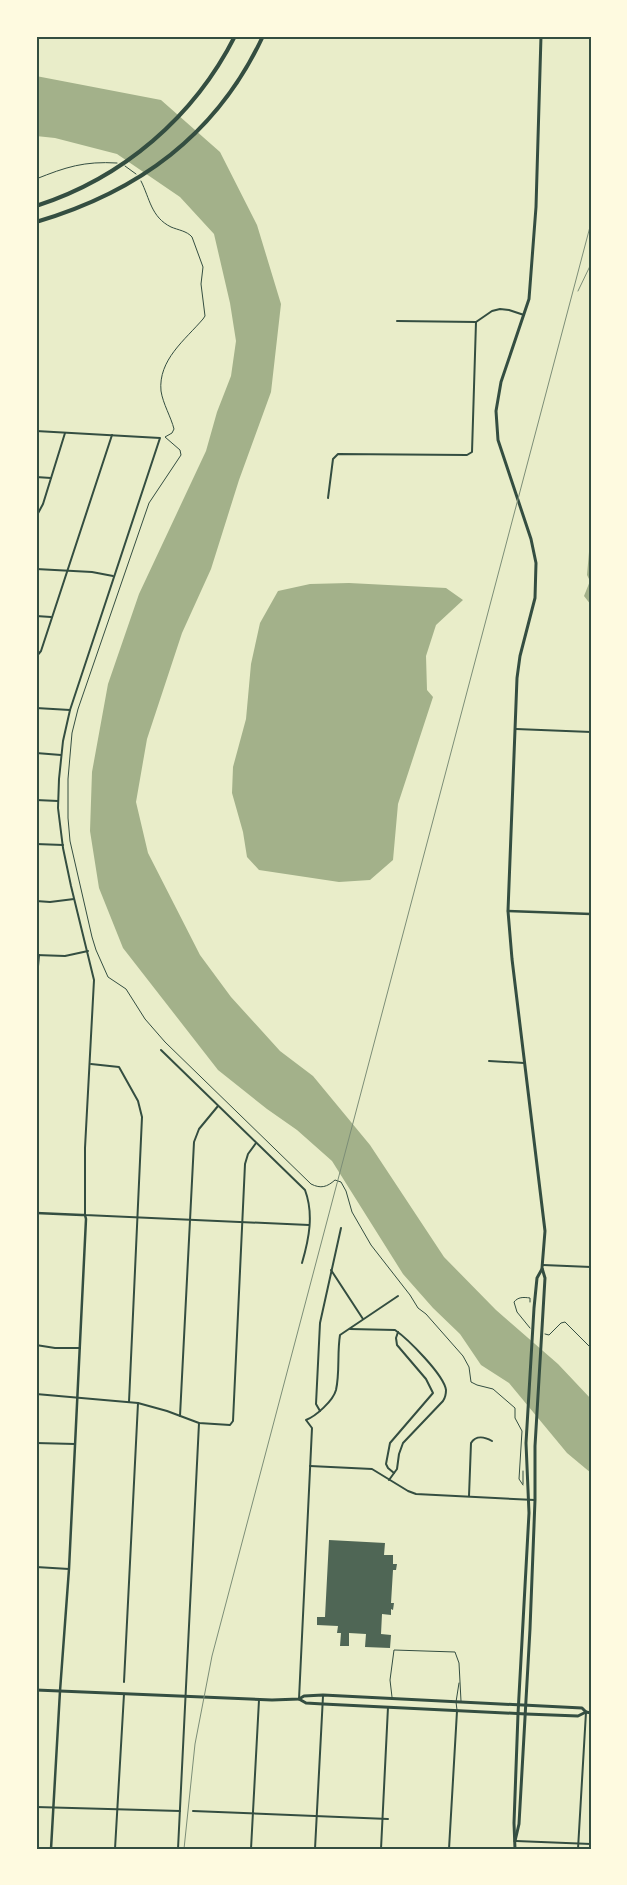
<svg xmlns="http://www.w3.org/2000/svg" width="627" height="1885" viewBox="0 0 627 1885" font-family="'Roboto Condensed',sans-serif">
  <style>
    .water { fill: #a3b18a }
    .building { fill: #4f6655 }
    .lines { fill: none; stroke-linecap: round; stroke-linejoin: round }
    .path { stroke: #344e41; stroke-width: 1 }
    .service { stroke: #344e41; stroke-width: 1 }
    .minor { stroke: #344e41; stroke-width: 2 }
    .tertiary { stroke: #344e41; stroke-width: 2.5 }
    .secondary { stroke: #344e41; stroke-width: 3 }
    .primary { stroke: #344e41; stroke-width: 3 }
    .motorway { stroke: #344e41; stroke-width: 4 }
    .rail { stroke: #7c8e77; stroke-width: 1 }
    .neatline { fill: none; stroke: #344e41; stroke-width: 2 }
  </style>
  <rect width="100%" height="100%" fill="#e9edc9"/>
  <!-- water -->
  <g class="water">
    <path d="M 36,76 L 161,100 L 220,152 L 257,225 L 281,304 L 271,392 L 239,480 L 211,569 L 182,633 L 147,739 L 136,802 L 148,853 L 200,955 L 231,997 L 280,1051 L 313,1076 L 370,1145 L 444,1257 L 496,1310 L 558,1364 L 591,1399 L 591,1473 L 567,1453 L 509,1383 L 481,1365 L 460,1334 L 433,1308 L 403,1274 L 332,1161 L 297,1130 L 267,1109 L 218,1070 L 123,948 L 99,888 L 90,831 L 92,772 L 108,684 L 139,594 L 206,451 L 217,412 L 231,376 L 236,341 L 230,303 L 214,234 L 180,197 L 117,154 L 55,138 L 36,136 Z"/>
    <path d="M 591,549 L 591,605 L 584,596 L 590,581 L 587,575 L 589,552 Z"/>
    <path d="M 349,583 L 446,588 L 463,600 L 436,625 L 426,656 L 427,690 L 433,697 L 398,804 L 393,860 L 370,880 L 339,882 L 259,870 L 247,857 L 243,832 L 232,793 L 233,767 L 246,719 L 251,664 L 260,623 L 278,591 L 310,584 Z"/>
  </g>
  <!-- building -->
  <path class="building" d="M 329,1540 L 385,1543 L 384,1555 L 393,1555 L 393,1564 L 397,1564 L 396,1570 L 393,1570 L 391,1603 L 394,1603 L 393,1610 L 391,1609 L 391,1615 L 382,1614 L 381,1634 L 391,1635 L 390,1648 L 365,1647 L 366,1634 L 349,1633 L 349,1646 L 340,1646 L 341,1633 L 337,1633 L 338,1626 L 317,1625 L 317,1617 L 325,1617 Z"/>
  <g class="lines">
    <!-- path -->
    <g class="path">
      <path d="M 125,166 L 136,174"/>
      <path d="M 36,179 C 66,167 84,161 117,163"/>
      <path d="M 141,181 C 150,199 151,217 171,227 C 178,230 187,231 192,237 L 203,267 L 201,284 L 205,316 L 203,319 C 185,340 158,360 161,391 C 163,404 171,417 174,429 L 172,433 L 165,437 L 180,450 L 181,455 L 149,503 L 78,709 L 72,733 L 68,779 L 68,818 L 70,841 L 92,937 L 96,950 L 108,977 L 126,989 L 145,1019 L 165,1042 L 311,1184 C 321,1189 327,1187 335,1180 L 341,1182 L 346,1191 L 352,1212 L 371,1245 L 410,1295 L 418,1308 L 426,1314 L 463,1356 L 469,1367 L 471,1382 L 477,1385 L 493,1389 L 515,1408 L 515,1418 L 522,1431 L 519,1479 L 523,1485"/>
      <path d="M 530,1328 L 517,1312 L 514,1302 C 518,1297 523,1297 530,1298 L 530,1302"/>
      <path d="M 545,1334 L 549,1335 L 561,1323 L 565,1322 L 591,1348"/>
      <path d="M 523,1471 L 523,1484"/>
    </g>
    <!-- service -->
    <g class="service">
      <path d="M 392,1697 L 390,1680 L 394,1650 L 455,1652 L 459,1663 L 461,1701"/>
      <path d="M 457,1710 L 456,1702 L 459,1683"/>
    </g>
    <!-- minor -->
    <g class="minor">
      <path d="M 397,321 L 476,322 L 492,311 L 500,309 L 509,310 L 524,315"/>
      <path d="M 36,431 L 160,438 L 70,710 L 63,741 L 59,779 L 58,808 L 63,848 L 71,886 L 94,980 L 85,1148 L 85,1215 L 309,1225"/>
      <path d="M 36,477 L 51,478"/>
      <path d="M 328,498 L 333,459 L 338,454 L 467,455 L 472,452 L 476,322"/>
      <path d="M 36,517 L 43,504 L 65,433"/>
      <path d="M 36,569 L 92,572 L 113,576"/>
      <path d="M 36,616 L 51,617"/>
      <path d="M 36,657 L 41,651 L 112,435"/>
      <path d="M 36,708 L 70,710"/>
      <path d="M 516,729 L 591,732"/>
      <path d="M 36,753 L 61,755"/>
      <path d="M 36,800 L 58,801"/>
      <path d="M 36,844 L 63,845"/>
      <path d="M 36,901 L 50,902 L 74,899"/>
      <path d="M 36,955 L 65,956 L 88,951"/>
      <path d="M 36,989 L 39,955"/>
      <path d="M 161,1050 L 305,1190 C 314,1214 309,1239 302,1263"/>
      <path d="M 489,1061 L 524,1063"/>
      <path d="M 91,1064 L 119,1067 L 138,1101 L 142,1117 L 129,1402"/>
      <path d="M 543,1265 L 591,1267"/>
      <path d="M 331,1270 L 363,1319"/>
      <path d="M 350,1329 L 395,1330 C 408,1339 444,1375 446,1390 C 446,1394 445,1398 443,1401 L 403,1443 L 399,1454 L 397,1469 L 389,1480"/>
      <path d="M 36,1345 L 55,1348 L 80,1348"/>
      <path d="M 36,1394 L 138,1403 L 167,1411 L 199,1423 L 230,1425 L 233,1421 L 245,1164 L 248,1154 L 256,1143"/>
      <path d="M 320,1411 L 316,1404 L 320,1323 L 341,1228"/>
      <path d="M 180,1416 L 194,1142 L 199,1129 L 218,1106"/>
      <path d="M 36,1443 L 75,1444"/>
      <path d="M 310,1466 L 372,1469 L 408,1491 L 416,1494 L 535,1500"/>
      <path d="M 394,1473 L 388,1468 L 386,1464 L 390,1443 L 433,1393 L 426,1379 L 397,1345 L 396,1338 L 398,1332"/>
      <path d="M 469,1496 L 471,1443 C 476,1435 485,1437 492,1441"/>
      <path d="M 36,1567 L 69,1569"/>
      <path d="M 124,1682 L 138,1403"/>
      <path d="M 299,1699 L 312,1428 L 306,1420 C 316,1416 333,1401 336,1390 C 340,1372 337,1353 340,1335 L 398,1296"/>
      <path d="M 36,1807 L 180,1811"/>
      <path d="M 193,1811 L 388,1819"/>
      <path d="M 516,1841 L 591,1844"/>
      <path d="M 115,1849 L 124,1694"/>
      <path d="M 178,1849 L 199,1423"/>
      <path d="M 251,1849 L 259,1700"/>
      <path d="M 315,1849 L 323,1696"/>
      <path d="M 381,1849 L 388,1707"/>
      <path d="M 449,1849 L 457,1711"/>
      <path d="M 578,1849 L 586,1712"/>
    </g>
    <!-- tertiary -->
    <g class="tertiary">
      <path d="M 508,911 L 591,914"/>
      <path d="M 36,1213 L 82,1215 L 85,1215 L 86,1219 L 69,1569 L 60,1691 L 51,1849"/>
    </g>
    <!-- secondary -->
    <g class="secondary">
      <path d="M 36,1690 L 272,1700 L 299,1699 L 304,1696 L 323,1695 L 582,1708 L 586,1712"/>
      <path d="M 299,1699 L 306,1703 L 323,1704 L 526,1714 L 578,1716 L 586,1712 L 591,1713"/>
    </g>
    <!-- primary -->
    <g class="primary">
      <path d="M 515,1841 L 519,1824 L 530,1629 L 535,1500 L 535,1446 L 545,1278 L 542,1268 L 545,1231 L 512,959 L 508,911 L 517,678 L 520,656 L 535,598 L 536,563 L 531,539 L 498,440 L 496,411 L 501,382 L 529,299 L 536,207 L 541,36"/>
      <path d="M 515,1849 L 514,1823 L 518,1714 L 529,1513 L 526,1443 L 534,1308 L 537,1278 L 542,1269"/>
    </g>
    <!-- motorway -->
    <g class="motorway">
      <path d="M 36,206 C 123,178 194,117 235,36"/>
      <path d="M 36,222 C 138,192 217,135 263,36"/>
    </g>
    <!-- rail -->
    <g class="rail">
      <path d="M 578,291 L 591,264"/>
      <path d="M 184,1849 L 195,1744 L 212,1656 L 591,223"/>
    </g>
  </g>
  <!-- border -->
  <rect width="627" height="1885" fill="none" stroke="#fefae0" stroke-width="75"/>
  <rect x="38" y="38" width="552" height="1810" class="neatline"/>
</svg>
